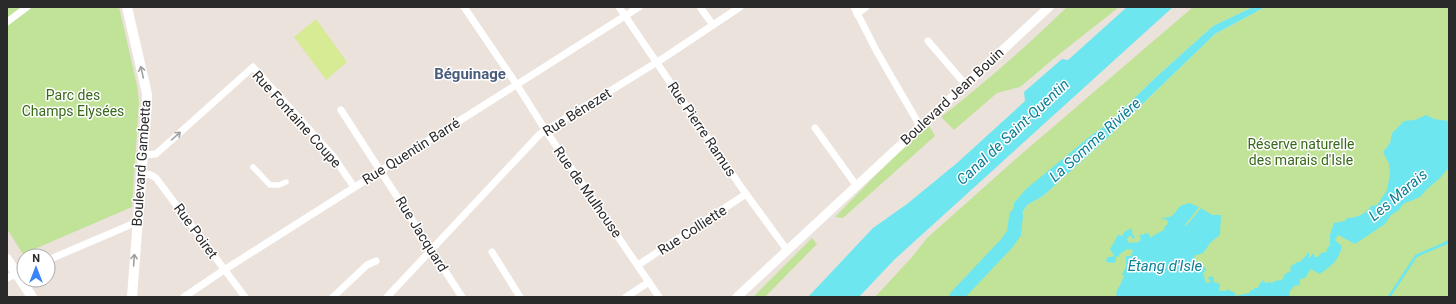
<svg xmlns="http://www.w3.org/2000/svg" width="1456" height="304" viewBox="0 0 1456 304" font-family="Roboto,sans-serif">
  <style>
    .green { fill: #c0e398 }
    .pitch { fill: #d6eb93 }
    .water { fill: #6ee6ef }
    .lines { fill: none; stroke-linecap: round; stroke-linejoin: round }
    .stream { stroke: #6ee6ef; stroke-width: 2.5 }
    .river { stroke: #6ee6ef; stroke-width: 14 }
    .pedestrian { stroke: #fff; stroke-width: 5.5 }
    .minor { stroke: #fff; stroke-width: 7 }
    .tertiary { stroke: #fff; stroke-width: 9 }
    .secondary { stroke: #fff; stroke-width: 10 }
    .oneway { stroke: #9f9f9f }
    .labels { text-anchor: middle; stroke-width: 3; stroke-linejoin: round; paint-order: stroke }
    .park-label { font-size: 14px; fill: #386819; stroke: #fff }
    .street-label { font-size: 14px; fill: #2a2a2a; stroke: #fff }
    .neighbourhood-label { font-size: 15px; font-weight: bold; fill: #4a5c7b; stroke: #fff }
    .water-label { font-size: 15px; font-style: italic; fill: #0c8095; stroke: #fff }
  </style>
  <rect width="100%" height="100%" fill="#ece2dc"/>
  <!-- green -->
  <g class="green">
    <path d="M 7,7 L 119,7 L 137,85 L 139,102 L 132,207 L 23,254 L 7,229 Z"/>
    <path d="M 1067,7 L 1119,7 L 1057,56 L 1020,87 L 997,93 L 954,130 L 941,117 C 985,83 1027,46 1067,7 Z"/>
    <path d="M 1193,7 L 1253,7 L 1213,26 L 1155,78 L 1109,123 L 1093,134 L 1014,203 L 1008,234 L 1021,222 L 1021,215 L 1027,205 L 1043,196 L 1105,140 L 1215,34 L 1265,7 L 1449,7 L 1449,297 L 875,297 L 912,257 L 927,238 L 1018,157 Z"/>
    <path d="M 928,124 L 935,136 L 843,218 L 835,217 L 873,178 Z"/>
    <path d="M 812,238 L 817,244 L 765,297 L 753,297 Z"/>
  </g>
  <!-- pitch -->
  <path class="pitch" d="M 316,19 L 347,62 L 326,80 L 294,37 Z"/>
  <!-- water -->
  <g class="water">
    <path d="M 1127,7 L 1173,7 L 894,260 L 859,297 L 808,297 L 873,228 L 907,204 L 957,163 L 1025,101 L 1024,92 L 1062,59 L 1068,60 Z"/>
    <path d="M 1253,7 L 1265,7 L 1215,34 L 1105,140 L 1043,196 L 1027,205 L 1021,215 L 1021,236 L 1008,234 L 1014,203 L 1026,189 L 1093,134 L 1109,123 L 1155,78 L 1213,26 Z"/>
    <path d="M 1426,115 L 1434,119 L 1449,121 L 1449,167 L 1440,178 L 1426,190 L 1420,197 L 1403,204 L 1399,210 L 1391,215 L 1385,224 L 1355,244 L 1338,235 L 1335,240 L 1342,246 C 1339,260 1331,267 1319,274 L 1311,269 L 1305,278 L 1300,279 L 1300,285 L 1294,286 L 1290,291 L 1289,297 L 1117,297 L 1116,293 L 1118,288 L 1120,286 L 1120,285 L 1124,276 L 1122,274 L 1126,267 L 1126,256 L 1131,256 L 1133,250 L 1127,249 L 1120,254 L 1119,256 L 1116,257 L 1116,261 L 1114,263 L 1106,262 L 1107,257 L 1112,257 L 1114,255 L 1110,249 L 1118,235 L 1122,236 L 1124,232 L 1132,228 L 1132,233 L 1135,238 L 1133,239 L 1131,236 L 1129,236 L 1127,239 L 1129,243 L 1139,242 L 1141,238 L 1139,236 L 1141,234 L 1142,235 L 1147,233 L 1149,234 L 1151,238 L 1154,235 L 1164,230 L 1165,226 L 1168,224 L 1167,220 L 1160,218 C 1173,218 1173,215 1180,206 L 1189,203 L 1199,207 L 1185,225 L 1186,226 L 1201,208 L 1212,215 L 1221,215 L 1220,235 L 1211,242 L 1203,253 L 1194,256 L 1200,269 L 1202,270 L 1202,268 L 1205,267 L 1206,270 L 1203,273 L 1206,283 L 1211,282 L 1208,278 L 1211,276 L 1214,278 L 1214,282 L 1220,284 L 1219,290 L 1221,291 L 1226,291 L 1227,289 L 1235,293 L 1235,296 L 1249,293 L 1251,290 L 1254,290 L 1254,288 L 1258,288 L 1259,285 L 1263,280 L 1264,282 L 1267,283 L 1269,283 L 1268,281 L 1272,283 L 1275,281 L 1282,280 L 1285,274 L 1291,271 L 1290,269 L 1291,268 L 1290,267 L 1297,262 L 1300,262 L 1309,252 L 1309,257 L 1310,258 L 1313,253 L 1315,257 L 1318,257 L 1321,253 L 1326,252 L 1328,247 L 1330,246 L 1330,235 L 1334,223 L 1345,221 L 1347,218 C 1357,218 1366,214 1371,206 L 1377,205 L 1387,190 L 1390,174 L 1389,164 L 1383,152 L 1390,143 L 1392,133 L 1404,121 L 1415,120 Z"/>
  </g>
  <g class="lines">
    <!-- stream -->
    <path class="stream" d="M 1389,297 L 1416,256 L 1446,243 L 1449,240"/>
    <!-- river -->
    <path class="river" d="M 956,297 L 1007,243 L 1014,233 L 1016,216"/>
    <!-- pedestrian -->
    <path class="pedestrian" d="M 253,167 L 270,185 L 279,185 L 286,182"/>
    <!-- minor -->
    <g class="minor">
      <path d="M 464,7 L 517,85 L 546,131 L 659,297"/>
      <path d="M 619,7 L 741,187 L 787,250"/>
      <path d="M 700,7 L 713,25"/>
      <path d="M 854,7 L 877,52 L 920,126"/>
      <path d="M 857,14 L 866,7"/>
      <path d="M 7,22 L 27,7"/>
      <path d="M 928,41 L 965,84"/>
      <path d="M 341,110 L 462,297"/>
      <path d="M 815,128 L 856,185"/>
      <path d="M 144,155 L 156,154 L 253,67 L 333,156 L 354,187"/>
      <path d="M 142,173 L 151,175 L 156,178 L 245,297"/>
      <path d="M 492,252 L 520,297"/>
      <path d="M 48,260 L 137,222"/>
      <path d="M 638,265 L 746,194"/>
      <path d="M 7,278 L 24,270"/>
      <path d="M 184,297 L 224,270 L 639,7"/>
      <path d="M 333,297 L 367,265 L 376,261"/>
      <path d="M 387,297 L 540,134 L 662,59 L 740,7"/>
      <path d="M 626,297 L 649,282"/>
    </g>
    <!-- tertiary -->
    <path class="tertiary" d="M 737,297 L 1049,7"/>
    <!-- secondary -->
    <g class="secondary">
      <path d="M 127,7 L 147,94 L 147,103 L 132,297"/>
      <path d="M 7,259 L 32,297"/>
    </g>
  </g>
  <!-- one-way arrows -->
  <defs><path id="oneway-shaft" d="M-6 0H5M1.5-3L5.5 0L1.5 3" fill="none" stroke-width="1.6" stroke-linecap="round" stroke-linejoin="round"/></defs>
  <g class="oneway">
    <use href="#oneway-shaft" transform="translate(142 72) rotate(-103)"/>
    <use href="#oneway-shaft" transform="translate(176 136) rotate(-42)"/>
    <use href="#oneway-shaft" transform="translate(134 260) rotate(-86)"/>
  </g>
  <g class="labels">
    <!-- park labels -->
    <g class="park-label">
      <text x="73" y="100">Parc des<tspan x="73" dy="16">Champs Elysées</tspan></text>
      <text x="1301" y="149">Réserve naturelle<tspan x="1301" dy="16">des marais d'Isle</tspan></text>
    </g>
    <!-- street labels -->
    <g class="street-label">
      <text transform="translate(952 96) rotate(-43)" y="5">Boulevard Jean Bouin</text>
      <text transform="translate(577 112) rotate(-32)" y="5">Rue Bénezet</text>
      <text transform="translate(297 119) rotate(48)" y="5">Rue Fontaine Coupe</text>
      <text transform="translate(702 129) rotate(56)" y="5">Rue Pierre Ramus</text>
      <text transform="translate(411 151) rotate(-32)" y="5">Rue Quentin Barré</text>
      <text transform="translate(141 163) rotate(-86)" y="5">Boulevard Gambetta</text>
      <text transform="translate(588 192) rotate(55)" y="5">Rue de Mulhouse</text>
      <text transform="translate(692 230) rotate(-33)" y="5">Rue Colliette</text>
      <text transform="translate(196 231) rotate(54)" y="5">Rue Poiret</text>
      <text transform="translate(422 234) rotate(58)" y="5">Rue Jacquard</text>
    </g>
    <!-- neighbourhood labels -->
    <g class="neighbourhood-label">
      <text x="470" y="79">Béguinage</text>
    </g>
    <!-- water labels -->
    <g class="water-label">
      <text transform="translate(1013 132) rotate(-43)" y="5">Canal de Saint-Quentin</text>
      <text transform="translate(1095 140) rotate(-42)" y="5">La Somme Rivière</text>
      <text transform="translate(1398 195) rotate(-40)" y="5">Les Marais</text>
      <text x="1165" y="271">Étang d'Isle</text>
    </g>
  </g>
  <!-- border -->
  <rect width="1456" height="304" fill="none" stroke="#2a2a2a" stroke-width="16"/>
  <!-- north arrow -->
  <g transform="translate(36 268)"><circle r="19" fill="#ffffff" stroke="#aaaaaa"/>
  <path d="M0-3L7 15L0 10L-7 15Z" fill="#3a83fb"/>
  <text y="-6" font-size="11" font-weight="bold" text-anchor="middle" fill="#2a2a2a">N</text>
  </g>
</svg>
